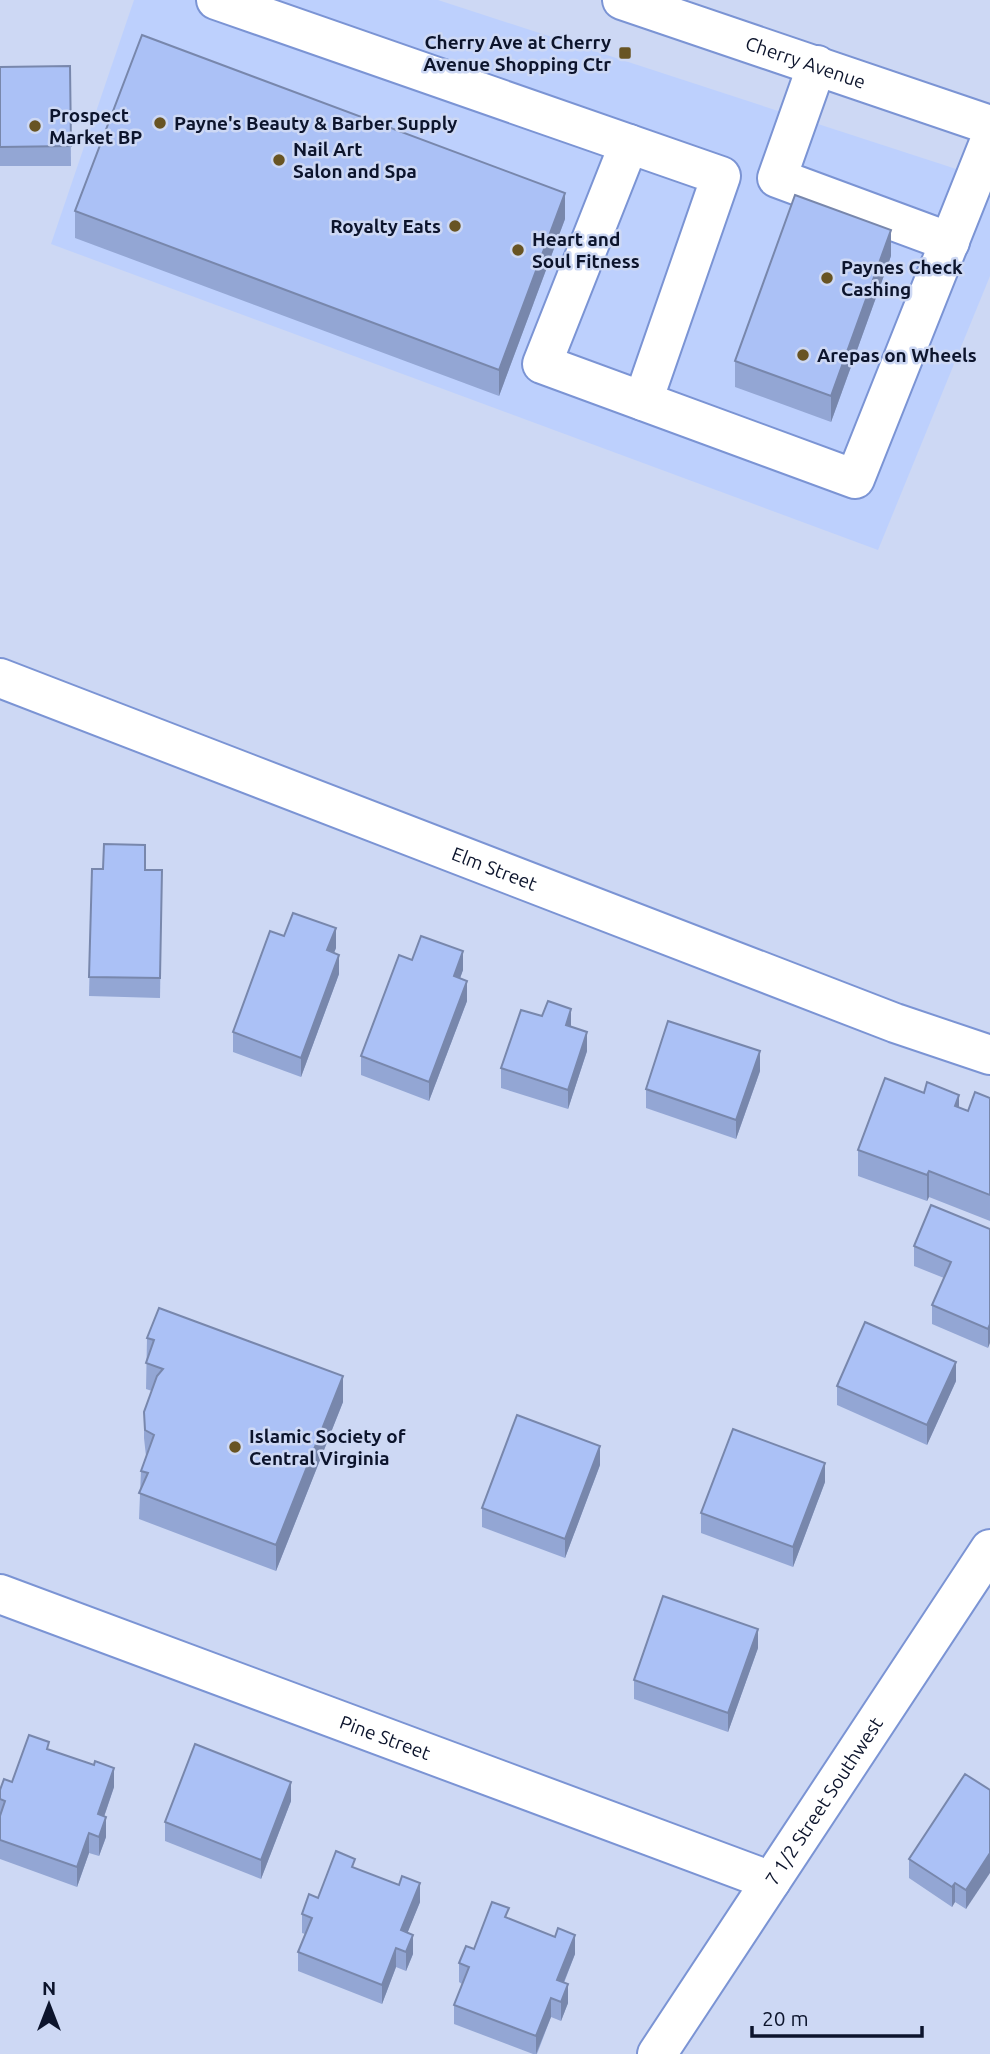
<svg xmlns="http://www.w3.org/2000/svg" width="990" height="2054" viewBox="0 0 990 2054" font-family="Ubuntu,sans-serif">
  <style>
    .built { fill: #bdd0fd }
    .lines { fill: none; stroke-linecap: round; stroke-linejoin: round }
    .minor-casing { stroke: #7b94d4; stroke-width: 42 }
    .major-casing { stroke: #7b94d4; stroke-width: 42 }
    .minor { stroke: #fff; stroke-width: 38 }
    .major { stroke: #fff; stroke-width: 38 }
    .wall { fill: #93a6d4 }
    .shaded-wall { fill: #7887ac }
    .building { fill: #abc1f6; stroke: #7887ac; stroke-width: 2 }
    .poi-dot { fill: #685423; stroke: #cdd8f4; stroke-width: 2.5 }
    .labels { text-anchor: middle; stroke-width: 5; stroke-linejoin: round; paint-order: stroke }
    .poi-label { font-size: 19px; font-weight: bold; fill: #0c142c; stroke: #cdd8f4; text-anchor: start }
    .street-label { font-size: 19px; fill: #0c142c; stroke: #cdd8f4 }
  </style>
  <rect width="100%" height="100%" fill="#cdd8f4"/>
  <!-- built -->
  <path class="built" d="M 134,0 L 438,0 L 990,180 L 990,276 L 878,550 L 51,244 Z"/>
  <g class="lines">
    <defs>
      <g id="minor">
        <path d="M 216,0 L 721,176 L 643,401"/>
        <path d="M 817,65 L 777,178 L 950,242"/>
        <path d="M 629,144 L 542,364 L 855,479 L 990,140"/>
        <path id="s1" d="M 0,678 L 895,1023 L 990,1055"/>
        <path id="s2" d="M 0,1594 L 771,1881"/>
        <path id="s3" d="M 657,2054 L 990,1549"/>
      </g>
      <g id="major">
        <path id="s4" d="M 622,0 L 990,125"/>
      </g>
    </defs>
    <!-- minor casing -->
    <use href="#minor" class="minor-casing"/>
    <!-- major casing -->
    <use href="#major" class="major-casing"/>
    <!-- minor -->
    <use href="#minor" class="minor"/>
    <!-- major -->
    <use href="#major" class="major"/>
  </g>
  <!-- wall -->
  <g class="wall">
    <path d="M 70,66 L 71,166 L 0,166 L 0,67 Z"/>
    <path d="M 75,211 L 565,219 L 499,396 L 75,238 Z"/>
    <path d="M 891,256 L 831,422 L 735,387 L 735,361 Z"/>
    <path d="M 92,869 L 162,870 L 160,998 L 89,996 Z"/>
    <path d="M 284,936 L 336,948 L 334,953 L 339,974 L 301,1077 L 233,1052 L 233,1032 Z"/>
    <path d="M 412,960 L 463,970 L 460,978 L 467,1001 L 429,1101 L 361,1075 L 361,1056 Z"/>
    <path d="M 571,1026 L 587,1051 L 568,1109 L 501,1088 L 501,1068 Z"/>
    <path d="M 760,1071 L 736,1139 L 646,1108 L 646,1089 Z"/>
    <path d="M 990,1098 L 990,1221 L 929,1197 L 927,1201 L 858,1176 L 858,1150 L 959,1107 L 968,1111 Z"/>
    <path d="M 990,1229 L 988,1348 L 932,1324 L 932,1305 L 944,1278 L 914,1266 L 914,1246 Z"/>
    <path d="M 147,1338 L 343,1402 L 276,1571 L 139,1519 L 141,1471 L 146,1456 L 144,1438 L 144,1412 L 152,1391 L 146,1389 Z"/>
    <path d="M 956,1381 L 927,1445 L 837,1405 L 837,1386 Z"/>
    <path d="M 600,1465 L 565,1558 L 482,1527 L 482,1508 Z"/>
    <path d="M 825,1482 L 793,1567 L 701,1533 L 701,1513 Z"/>
    <path d="M 758,1648 L 728,1732 L 634,1699 L 634,1680 Z"/>
    <path d="M 49,1750 L 114,1787 L 104,1817 L 106,1837 L 99,1856 L 89,1853 L 77,1887 L 0,1859 L 0,1790 L 12,1782 Z"/>
    <path d="M 990,1790 L 966,1909 L 955,1902 L 952,1907 L 909,1878 L 909,1859 Z"/>
    <path d="M 291,1801 L 261,1879 L 165,1841 L 165,1822 Z"/>
    <path d="M 355,1869 L 420,1902 L 407,1933 L 413,1954 L 406,1971 L 396,1967 L 382,2004 L 298,1971 L 298,1952 L 305,1934 L 302,1933 L 302,1914 L 318,1898 Z"/>
    <path d="M 509,1918 L 575,1954 L 564,1983 L 568,2003 L 561,2021 L 551,2017 L 537,2054 L 533,2054 L 454,2024 L 454,2005 L 462,1984 L 459,1982 L 459,1963 Z"/>
  </g>
  <!-- shaded-wall -->
  <g class="shaded-wall">
    <path d="M 565,193 L 565,219 L 499,396 L 499,370 Z"/>
    <path d="M 891,230 L 891,256 L 831,422 L 831,396 Z"/>
    <path d="M 336,928 L 336,948 L 327,969 L 327,950 Z"/>
    <path d="M 463,951 L 463,970 L 454,995 L 454,976 Z"/>
    <path d="M 339,955 L 339,974 L 301,1077 L 301,1058 Z"/>
    <path d="M 467,981 L 467,1001 L 429,1101 L 429,1082 Z"/>
    <path d="M 571,1009 L 571,1028 L 566,1025 Z"/>
    <path d="M 587,1032 L 587,1051 L 568,1109 L 568,1090 Z"/>
    <path d="M 760,1051 L 760,1071 L 736,1139 L 736,1120 Z"/>
    <path d="M 959,1095 L 959,1121 L 955,1106 Z"/>
    <path d="M 929,1171 L 929,1197 L 927,1201 L 927,1175 Z"/>
    <path d="M 990,1324 L 990,1343 L 988,1348 L 988,1329 Z"/>
    <path d="M 956,1362 L 956,1381 L 927,1445 L 927,1425 Z"/>
    <path d="M 343,1376 L 343,1402 L 276,1571 L 276,1545 Z"/>
    <path d="M 600,1446 L 600,1465 L 565,1558 L 565,1539 Z"/>
    <path d="M 825,1463 L 825,1482 L 793,1567 L 793,1547 Z"/>
    <path d="M 758,1629 L 758,1648 L 728,1732 L 728,1713 Z"/>
    <path d="M 114,1768 L 114,1787 L 98,1834 L 98,1814 Z"/>
    <path d="M 291,1782 L 291,1801 L 261,1879 L 261,1860 Z"/>
    <path d="M 106,1817 L 106,1837 L 99,1856 L 99,1837 Z"/>
    <path d="M 89,1833 L 89,1853 L 77,1887 L 77,1867 Z"/>
    <path d="M 990,1853 L 990,1873 L 966,1909 L 966,1890 Z"/>
    <path d="M 420,1883 L 420,1902 L 401,1949 L 401,1930 Z"/>
    <path d="M 955,1883 L 955,1902 L 952,1907 L 952,1887 Z"/>
    <path d="M 413,1935 L 413,1954 L 406,1971 L 406,1952 Z"/>
    <path d="M 575,1935 L 575,1954 L 557,1999 L 557,1980 Z"/>
    <path d="M 396,1948 L 396,1967 L 382,2004 L 382,1985 Z"/>
    <path d="M 568,1984 L 568,2003 L 561,2021 L 561,2002 Z"/>
    <path d="M 551,1998 L 551,2017 L 536,2054 L 536,2036 Z"/>
  </g>
  <!-- building -->
  <g class="building">
    <path d="M 142,35 L 565,193 L 499,370 L 75,211 Z"/>
    <path d="M 70,66 L 71,146 L 0,147 L 0,67 Z"/>
    <path d="M 795,195 L 891,230 L 831,396 L 735,361 Z"/>
    <path d="M 104,844 L 145,845 L 145,870 L 162,870 L 160,978 L 89,977 L 92,869 L 103,869 Z"/>
    <path d="M 293,913 L 336,928 L 327,950 L 339,955 L 301,1058 L 233,1032 L 270,931 L 284,936 Z"/>
    <path d="M 421,936 L 463,951 L 454,976 L 467,981 L 429,1082 L 361,1056 L 399,955 L 412,960 Z"/>
    <path d="M 548,1001 L 571,1009 L 566,1025 L 587,1032 L 568,1090 L 501,1068 L 521,1010 L 542,1016 Z"/>
    <path d="M 668,1021 L 760,1051 L 736,1120 L 646,1089 Z"/>
    <path d="M 885,1078 L 924,1093 L 927,1082 L 959,1095 L 955,1106 L 968,1111 L 975,1092 L 990,1098 L 990,1195 L 929,1171 L 927,1175 L 858,1150 Z"/>
    <path d="M 931,1205 L 990,1229 L 990,1324 L 988,1329 L 932,1305 L 951,1262 L 914,1246 Z"/>
    <path d="M 159,1308 L 343,1376 L 276,1545 L 139,1493 L 148,1473 L 141,1471 L 154,1435 L 145,1430 L 144,1412 L 157,1376 L 163,1369 L 146,1363 L 154,1340 L 147,1338 Z"/>
    <path d="M 865,1322 L 956,1362 L 927,1425 L 837,1386 Z"/>
    <path d="M 517,1415 L 600,1446 L 565,1539 L 482,1508 Z"/>
    <path d="M 733,1429 L 825,1463 L 793,1547 L 701,1513 Z"/>
    <path d="M 663,1596 L 758,1629 L 728,1713 L 634,1680 Z"/>
    <path d="M 29,1735 L 49,1742 L 47,1749 L 94,1765 L 95,1761 L 114,1768 L 98,1814 L 106,1817 L 99,1837 L 89,1833 L 77,1867 L 0,1840 L 0,1816 L 5,1801 L 0,1799 L 0,1790 L 4,1779 L 12,1782 Z"/>
    <path d="M 195,1744 L 291,1782 L 261,1860 L 165,1822 Z"/>
    <path d="M 965,1774 L 990,1790 L 990,1853 L 966,1890 L 955,1883 L 952,1887 L 909,1859 Z"/>
    <path d="M 336,1851 L 355,1859 L 352,1867 L 399,1885 L 402,1876 L 420,1883 L 401,1930 L 413,1935 L 406,1952 L 396,1948 L 382,1985 L 298,1952 L 312,1918 L 302,1914 L 309,1894 L 318,1898 Z"/>
    <path d="M 492,1902 L 509,1908 L 505,1917 L 555,1937 L 558,1928 L 575,1935 L 557,1980 L 568,1984 L 561,2002 L 551,1998 L 536,2036 L 454,2005 L 469,1967 L 459,1963 L 466,1946 L 474,1949 Z"/>
  </g>
  <!-- markers -->
  <g class="poi-dot">
    <rect x="618" y="46" width="14" height="14" rx="3.5"/>
    <circle cx="160" cy="123" r="7"/>
    <circle cx="35" cy="126" r="7"/>
    <circle cx="279" cy="160" r="7"/>
    <circle cx="455" cy="226" r="7"/>
    <circle cx="518" cy="250" r="7"/>
    <circle cx="827" cy="278" r="7"/>
    <circle cx="803" cy="355" r="7"/>
    <circle cx="235" cy="1447" r="7"/>
  </g>
  <g class="labels">
    <!-- poi labels -->
    <g class="poi-label">
      <text x="611" y="49" text-anchor="end">Cherry Ave at Cherry<tspan x="611" dy="22">Avenue Shopping Ctr</tspan></text>
      <text x="49" y="122">Prospect<tspan x="49" dy="22">Market BP</tspan></text>
      <text x="174" y="130">Payne's Beauty &amp; Barber Supply</text>
      <text x="293" y="156">Nail Art<tspan x="293" dy="22">Salon and Spa</tspan></text>
      <text x="441" y="233" text-anchor="end">Royalty Eats</text>
      <text x="532" y="246">Heart and<tspan x="532" dy="22">Soul Fitness</tspan></text>
      <text x="841" y="274">Paynes Check<tspan x="841" dy="22">Cashing</tspan></text>
      <text x="817" y="362">Arepas on Wheels</text>
      <text x="249" y="1443">Islamic Society of<tspan x="249" dy="22">Central Virginia</tspan></text>
    </g>
    <!-- street labels -->
    <g class="street-label">
      <text dy="7" stroke="none"><textPath href="#s4" startOffset="194">Cherry Avenue</textPath></text>
      <text dy="7" stroke="none"><textPath href="#s1" startOffset="530">Elm Street</textPath></text>
      <text dy="7" stroke="none"><textPath href="#s2" startOffset="411">Pine Street</textPath></text>
      <text dy="7" stroke="none"><textPath href="#s3" startOffset="303">7 1/2 Street Southwest</textPath></text>
    </g>
  </g>
  <!-- north arrow -->
  <g transform="translate(49 2005)" stroke="#cdd8f4" stroke-width="5" paint-order="stroke">
  <path d="M0-5L12 26L0 18L-12 26Z" fill="#0c142c"/>
  <text y="-10" font-size="19" font-weight="bold" text-anchor="middle" fill="#0c142c">N</text>
  </g>
  <!-- scale -->
  <path d="M752 2026v10h170v-10" fill="none" stroke="#0c142c" stroke-width="3.5"/>
  <text x="762" y="2026" font-size="21" fill="#0c142c" stroke="#cdd8f4" stroke-width="5" paint-order="stroke">20 m</text>
</svg>
